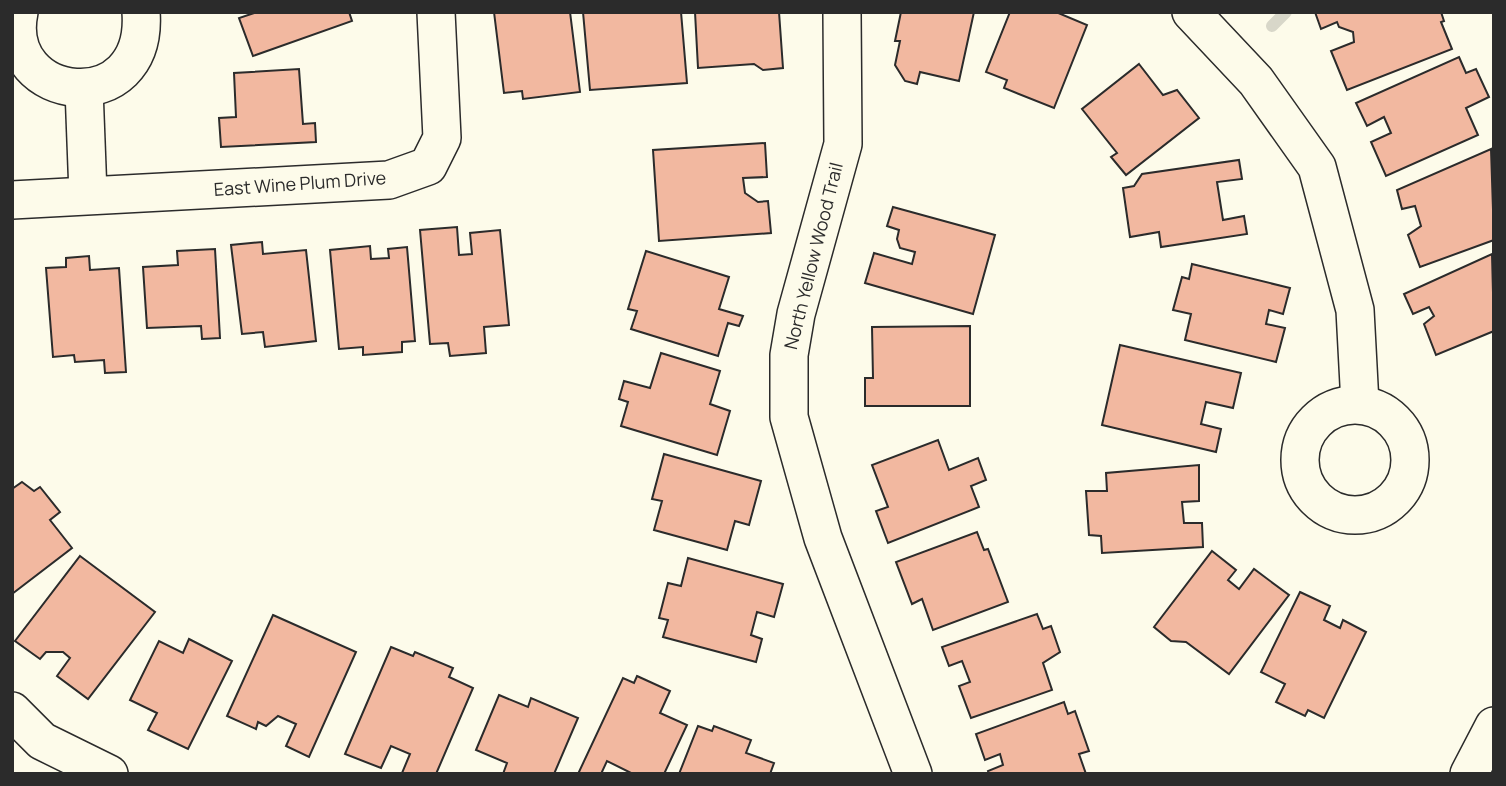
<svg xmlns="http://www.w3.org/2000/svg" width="1506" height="786" viewBox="0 0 1506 786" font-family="Manrope,sans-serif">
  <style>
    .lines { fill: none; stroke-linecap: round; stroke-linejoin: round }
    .stream { stroke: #d8d7c9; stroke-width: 12 }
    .building { fill: #f2b8a0; stroke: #2b2b2b; stroke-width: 2 }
    .street-casing { stroke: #2b2b2b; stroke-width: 40 }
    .street { stroke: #fdfbea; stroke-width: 37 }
    .labels { text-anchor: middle; stroke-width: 5; stroke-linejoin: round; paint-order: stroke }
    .street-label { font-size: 18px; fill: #2b2b2b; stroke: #fdfbea }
  </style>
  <rect width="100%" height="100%" fill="#fdfbea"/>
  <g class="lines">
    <!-- stream -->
    <path class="stream" d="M 1272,26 L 1286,12"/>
  </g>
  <!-- building -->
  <g class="building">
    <path d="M 257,12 L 349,12 L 352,21 L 253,56 L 239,18 Z"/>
    <path d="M 494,12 L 570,12 L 580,92 L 523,99 L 522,91 L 504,93 Z"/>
    <path d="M 583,12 L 681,12 L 687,83 L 590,90 Z"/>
    <path d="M 695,12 L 779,12 L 783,68 L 763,70 L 754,64 L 698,68 Z"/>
    <path d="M 901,12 L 974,12 L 959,81 L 920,72 L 917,84 L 905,81 L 895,65 L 900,41 L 895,41 Z"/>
    <path d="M 1010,12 L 1056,12 L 1087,25 L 1054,108 L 1004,88 L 1007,80 L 986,72 Z"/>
    <path d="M 1315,12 L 1441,12 L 1444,21 L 1441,22 L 1452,49 L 1347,90 L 1331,51 L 1354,42 L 1353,32 L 1339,27 L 1337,22 L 1321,29 Z"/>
    <path d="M 1459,57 L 1466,73 L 1476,69 L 1489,97 L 1466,108 L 1478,135 L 1386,176 L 1371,142 L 1391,133 L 1384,117 L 1367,126 L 1356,103 Z"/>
    <path d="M 1139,64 L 1163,95 L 1177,90 L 1199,118 L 1126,175 L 1111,157 L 1117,153 L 1082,109 Z"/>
    <path d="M 299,69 L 303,124 L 315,123 L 316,142 L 221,147 L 219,118 L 236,117 L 234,73 Z"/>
    <path d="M 765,143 L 767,177 L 743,178 L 745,193 L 758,202 L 768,201 L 771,233 L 659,241 L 653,150 Z"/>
    <path d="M 1491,149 L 1494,240 L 1420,267 L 1408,235 L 1421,226 L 1415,206 L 1402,209 L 1397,190 Z"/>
    <path d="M 1239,160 L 1242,179 L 1217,182 L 1223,220 L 1244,216 L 1247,234 L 1161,247 L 1159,232 L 1130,237 L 1123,188 L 1134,186 L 1142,174 Z"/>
    <path d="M 893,207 L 995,235 L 973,314 L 865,283 L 874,253 L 912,264 L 915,252 L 900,248 L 897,239 L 899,230 L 887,226 Z"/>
    <path d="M 457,227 L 459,255 L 472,254 L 470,233 L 500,230 L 509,325 L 484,327 L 486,353 L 450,356 L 448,343 L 430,344 L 420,230 Z"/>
    <path d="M 262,242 L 263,254 L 306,250 L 316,341 L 265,347 L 263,332 L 242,334 L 231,245 Z"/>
    <path d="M 370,246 L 371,259 L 389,258 L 388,249 L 407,247 L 415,341 L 402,342 L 402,352 L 363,355 L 363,347 L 339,349 L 330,250 Z"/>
    <path d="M 215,249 L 220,338 L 202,339 L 201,326 L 147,328 L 143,267 L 178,265 L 177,251 Z"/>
    <path d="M 646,251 L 729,277 L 719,309 L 743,316 L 739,326 L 728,323 L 718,356 L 631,329 L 637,311 L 628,309 Z"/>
    <path d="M 1492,254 L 1494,331 L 1436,355 L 1424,324 L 1434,316 L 1429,307 L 1413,314 L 1404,294 Z"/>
    <path d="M 89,256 L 90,270 L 119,268 L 126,372 L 105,373 L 104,360 L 75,362 L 74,355 L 53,357 L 46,268 L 66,267 L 66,258 Z"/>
    <path d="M 1192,264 L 1290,288 L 1283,314 L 1269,310 L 1266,324 L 1285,328 L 1276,362 L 1185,340 L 1191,314 L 1173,310 L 1182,277 L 1189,279 Z"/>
    <path d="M 970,326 L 970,406 L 865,406 L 865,378 L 873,378 L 872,327 Z"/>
    <path d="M 1120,345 L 1241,373 L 1233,408 L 1206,402 L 1201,424 L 1221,429 L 1216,452 L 1102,425 Z"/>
    <path d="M 661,353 L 720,371 L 710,404 L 730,411 L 717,455 L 621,426 L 628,402 L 619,399 L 624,381 L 650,388 Z"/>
    <path d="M 938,440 L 949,470 L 978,458 L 986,480 L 971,486 L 979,507 L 888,543 L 876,511 L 888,507 L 872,465 Z"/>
    <path d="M 664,454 L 761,481 L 749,525 L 735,521 L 727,550 L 654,530 L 662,501 L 652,499 Z"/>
    <path d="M 1199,465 L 1199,501 L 1182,502 L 1184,523 L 1202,523 L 1203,547 L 1102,553 L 1101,536 L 1089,535 L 1086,491 L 1107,491 L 1106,473 Z"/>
    <path d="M 22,482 L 34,491 L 40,487 L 60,512 L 50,520 L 72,548 L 12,594 L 12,489 Z"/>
    <path d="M 977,532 L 984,550 L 988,549 L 1008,602 L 933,630 L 922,599 L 912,604 L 896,562 Z"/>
    <path d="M 1212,551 L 1236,570 L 1228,580 L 1239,589 L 1254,569 L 1289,595 L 1229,674 L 1186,642 L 1171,641 L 1154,627 Z"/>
    <path d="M 80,556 L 155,612 L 88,699 L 57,676 L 70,658 L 63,652 L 46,652 L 40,659 L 15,641 Z"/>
    <path d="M 688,558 L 783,584 L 774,617 L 757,612 L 751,635 L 762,639 L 756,662 L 663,637 L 668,620 L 659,618 L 668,583 L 681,586 Z"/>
    <path d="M 1300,592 L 1330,606 L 1324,620 L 1340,628 L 1343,620 L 1366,632 L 1324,718 L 1308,710 L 1305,716 L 1276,702 L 1285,684 L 1261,672 Z"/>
    <path d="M 1037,614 L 1043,629 L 1051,626 L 1060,652 L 1043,663 L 1052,690 L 971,718 L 959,686 L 970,682 L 962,661 L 949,666 L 942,647 Z"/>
    <path d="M 273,615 L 356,652 L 309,757 L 286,746 L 296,724 L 278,716 L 266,726 L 258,722 L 256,729 L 227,716 Z"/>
    <path d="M 189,639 L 232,661 L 188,749 L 148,730 L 157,713 L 130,700 L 159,641 L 183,653 Z"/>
    <path d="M 391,647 L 413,656 L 415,652 L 453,668 L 449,677 L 473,688 L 436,774 L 402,773 L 410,754 L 391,746 L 381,768 L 345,754 Z"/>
    <path d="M 637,676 L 670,691 L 660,713 L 687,725 L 664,774 L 633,774 L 607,761 L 601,774 L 578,774 L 623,678 L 634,683 Z"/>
    <path d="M 499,695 L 528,707 L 531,698 L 578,718 L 554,774 L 503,774 L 507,763 L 476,750 Z"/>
    <path d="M 1064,702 L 1068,714 L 1075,711 L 1089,751 L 1079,754 L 1086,774 L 989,774 L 988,771 L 1003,765 L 1000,754 L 985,760 L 976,734 Z"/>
    <path d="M 698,726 L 712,731 L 714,726 L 751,740 L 746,753 L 774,763 L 770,774 L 679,774 Z"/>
  </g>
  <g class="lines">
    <defs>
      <g id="street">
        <path d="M 19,12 C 0,104 149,121 141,12"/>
        <path d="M 842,12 L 843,144 L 796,314 L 789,355 L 789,417 L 823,538 L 913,774"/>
        <path d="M 1191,12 L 1256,81 L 1317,167 L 1355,310 L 1360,404"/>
        <path d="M 84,89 L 88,194"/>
        <path d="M 12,200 L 389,180 L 428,166 L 442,138 L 436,12"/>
        <circle cx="1355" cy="460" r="55"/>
        <path d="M 12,711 L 42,741 L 109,774"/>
        <path d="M 1469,774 L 1494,726"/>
      </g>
    </defs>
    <!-- street casing -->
    <use href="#street" class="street-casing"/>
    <!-- street -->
    <use href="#street" class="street"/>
  </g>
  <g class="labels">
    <!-- street labels -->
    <g class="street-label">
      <text transform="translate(300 184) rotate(-4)" y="6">East Wine Plum Drive</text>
      <text transform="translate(814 256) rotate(-76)" y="6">North Yellow Wood Trail</text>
    </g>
  </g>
  <!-- border -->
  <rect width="1506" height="786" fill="none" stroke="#2b2b2b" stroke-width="28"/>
</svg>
